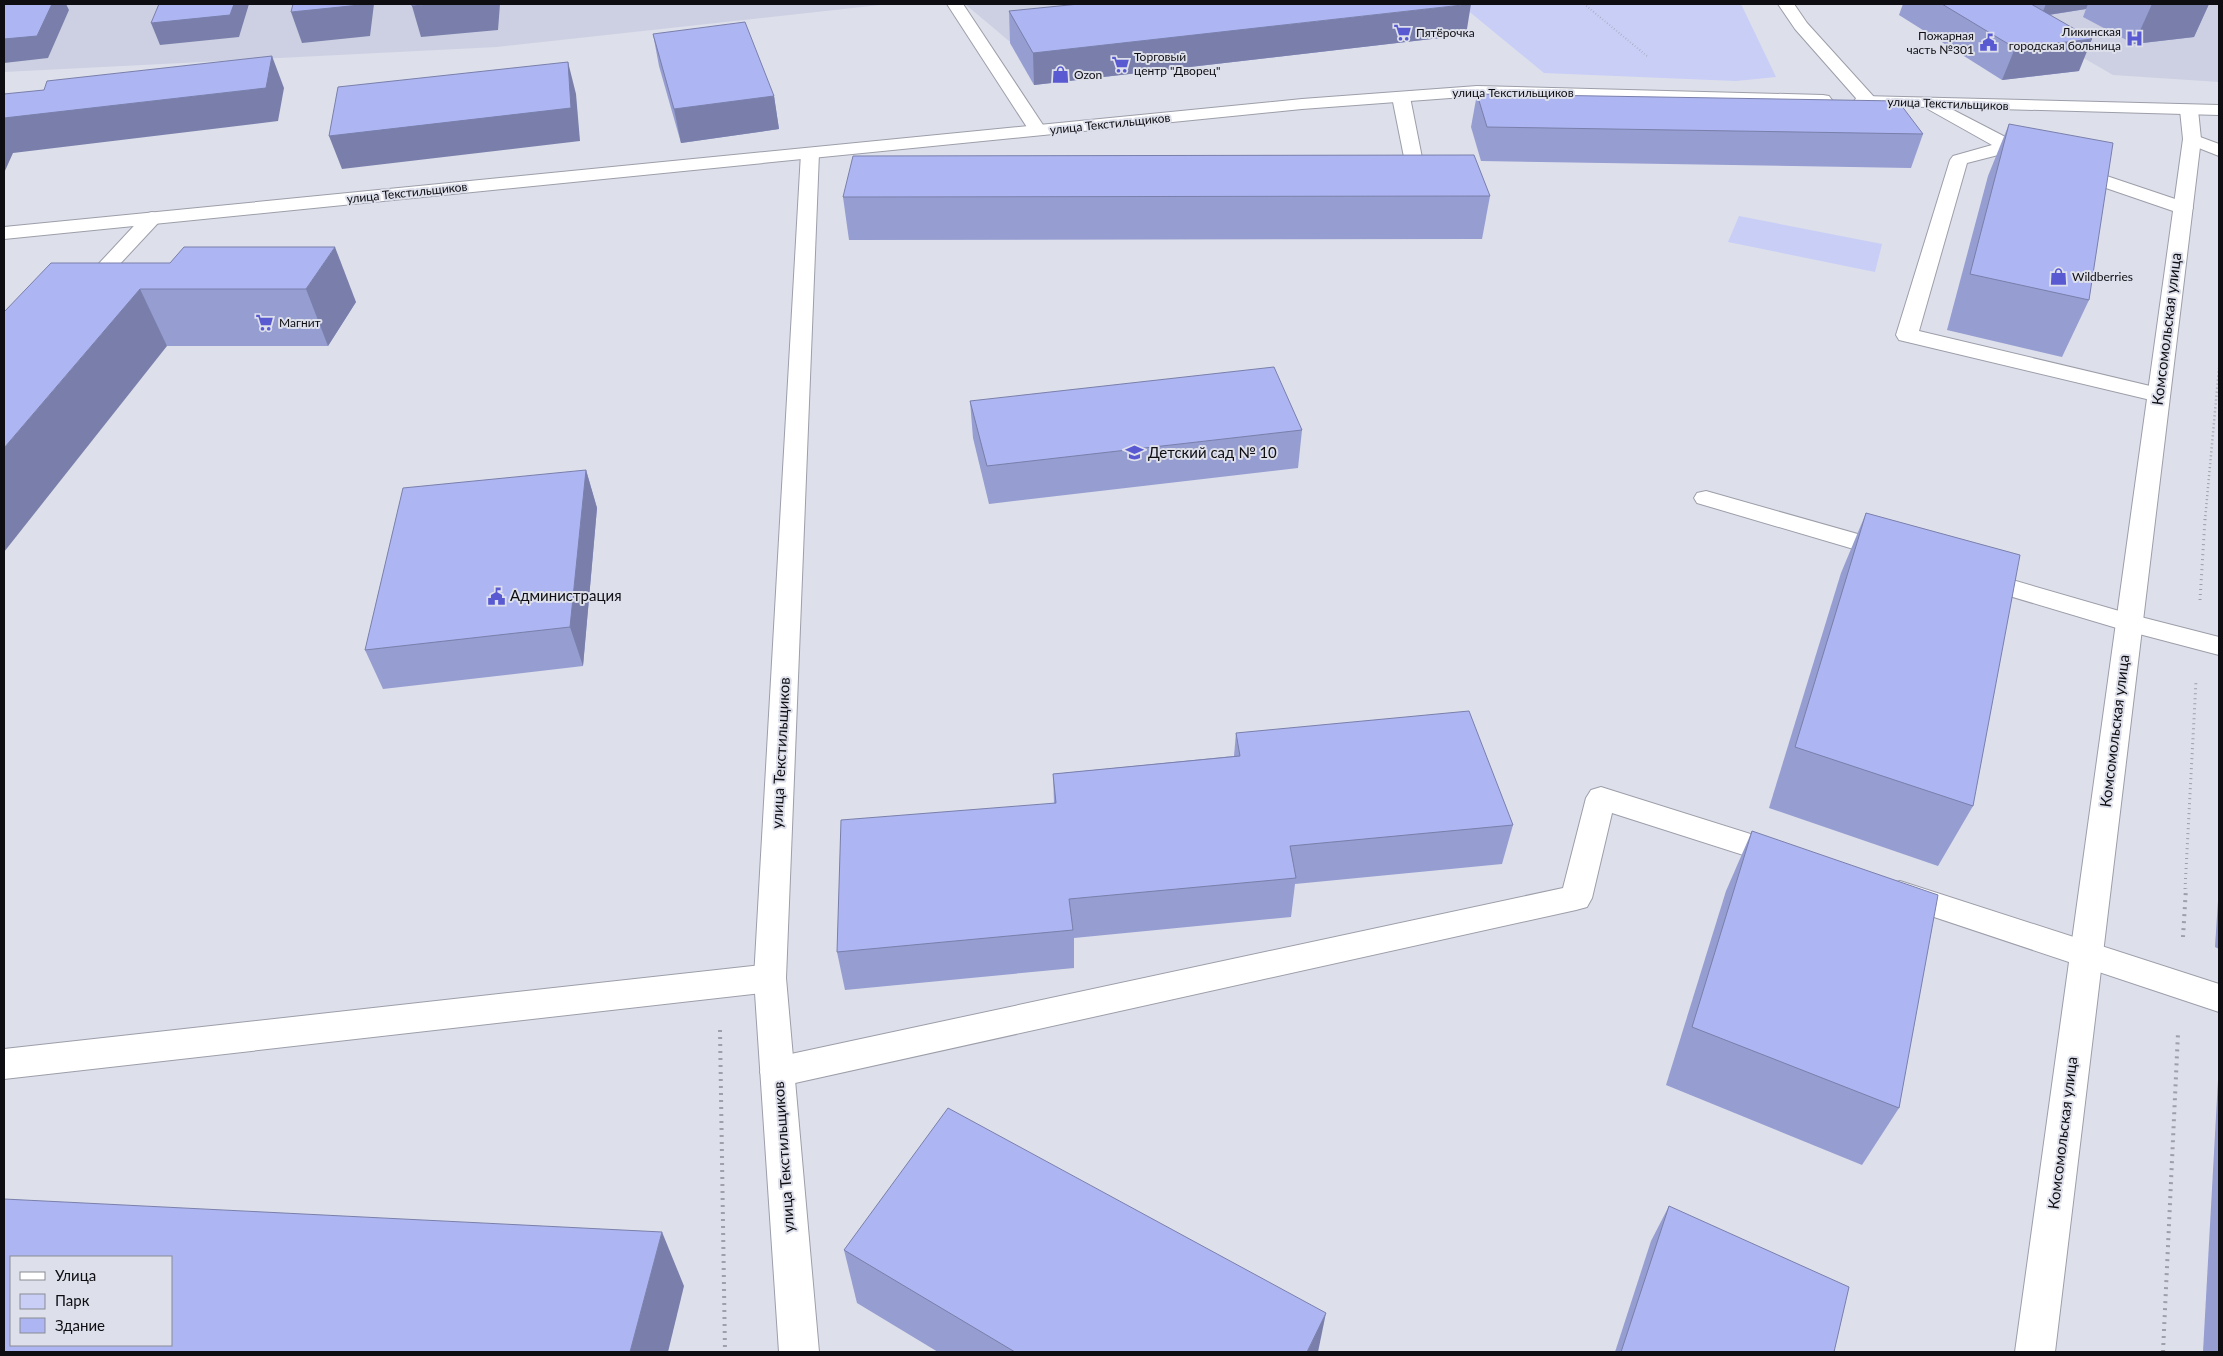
<svg xmlns="http://www.w3.org/2000/svg" width="2223" height="1356" viewBox="0 0 2223 1356" font-family="Lato,sans-serif">
  <style>
    .built { fill: #cdd0e2 }
    .green { fill: #c8cef6 }
    .lines { fill: none; stroke-linecap: round; stroke-linejoin: round }
    .service-casing { stroke: #9c9ea9; stroke-width: 2 }
    .minor-casing { stroke: #9c9ea9; stroke-width: 2 }
    .tertiary-casing { stroke: #9c9ea9; stroke-width: 2 }
    .path-far3 { stroke: #9e9fa9; stroke-width: 2; stroke-dasharray: 0.5 2.5; stroke-linecap: butt }
    .path-far2 { stroke: #9e9fa9; stroke-width: 2.5; stroke-dasharray: 1 3; stroke-linecap: butt }
    .path-far1 { stroke: #9e9fa9; stroke-width: 3; stroke-dasharray: 1 4; stroke-linecap: butt }
    .path { stroke: #9e9fa9; stroke-width: 4; stroke-dasharray: 2 5; stroke-linecap: butt }
    .service { fill: #fff; fill-rule: evenodd }
    .minor { fill: #fff; fill-rule: evenodd }
    .tertiary { fill: #fff; fill-rule: evenodd }
    .wall { fill: #959dd1 }
    .shaded-wall { fill: #797faa }
    .building { fill: #adb6f3; stroke: #797faa; fill-rule: evenodd }
    .labels { text-anchor: middle; stroke-width: 4; stroke-linejoin: round; paint-order: stroke }
    .far-poi-label { font-size: 12px; fill: #0e0e12; stroke: #dddfeb; text-anchor: start }
    .far-street-label { font-size: 12px; fill: #0e0e12; stroke: #dddfeb }
    .street-label { font-size: 15px; fill: #0e0e12; stroke: #dddfeb }
    .poi-label { font-size: 15px; fill: #0e0e12; stroke: #dddfeb; text-anchor: start }
  </style>
  <rect width="100%" height="100%" fill="#dddfeb"/>
  <!-- built -->
  <g class="built">
    <path d="M 4,4 L 889,4 L 497,47 L 4,72 Z"/>
    <path d="M 965,4 L 1341,4 L 1009,41 Z"/>
    <path d="M 1990,4 L 2219,4 L 2219,82 L 2113,75 Z"/>
  </g>
  <!-- green -->
  <g class="green">
    <path d="M 1460,4 L 1741,4 L 1776,77 L 1736,81 L 1544,73 Z"/>
    <path d="M 1739,216 L 1882,244 L 1875,272 L 1728,242 Z"/>
  </g>
  <g class="lines">
    <defs>
      <g id="service">
        <path d="M 947,4 L 963,4 L 1047,131 L 1044,135 L 1032,135 Z"/>
        <path d="M 1401,92 L 1407,93 L 1410,97 L 1426,178 L 1424,182 L 1417,184 L 1397,182 L 1395,178 L 1397,174 L 1407,172 L 1392,97 L 1395,93 Z"/>
        <path d="M 1932,99 L 2015,142 L 2027,152 L 2024,156 L 2018,157 L 2006,153 L 1967,163 L 1919,331 L 2167,390 L 2170,395 L 2167,400 L 2159,402 L 1899,340 L 1896,335 L 1950,160 L 1953,156 L 1992,145 L 1926,108 L 1923,104 L 1926,100 Z"/>
        <path d="M 2192,134 L 2219,144 L 2219,156 L 2186,143 L 2183,139 L 2186,135 Z"/>
        <path d="M 2071,164 L 2190,204 L 2193,208 L 2190,212 L 2183,214 L 2176,212 L 2065,174 L 2062,170 L 2065,166 Z"/>
        <path d="M 152,212 L 159,214 L 162,218 L 159,222 L 92,294 L 85,296 L 78,294 L 75,290 L 78,286 L 145,214 Z"/>
        <path d="M 1706,491 L 1900,546 L 1904,552 L 1900,558 L 1891,560 L 1697,503 L 1694,498 L 1697,493 Z"/>
        <path d="M 1978,570 L 2133,615 L 2219,637 L 2219,655 L 2120,629 L 1969,584 L 1965,578 L 1969,572 Z"/>
        <path d="M 1601,787 L 1792,847 L 1796,855 L 1792,863 L 1781,867 L 1612,813 L 1592,898 L 1587,907 L 1576,910 L 777,1087 L 765,1083 L 760,1072 L 765,1061 L 777,1057 L 1563,888 L 1586,798 L 1591,790 Z"/>
        <path d="M 1900,881 L 2219,984 L 2219,1012 L 1889,902 L 1884,893 L 1889,884 Z"/>
        <path d="M 770,964 L 782,968 L 786,978 L 782,988 L 770,992 L 4,1079 L 4,1049 Z"/>
      </g>
      <g id="minor">
        <path d="M 1778,4 L 1794,4 L 1807,23 L 1874,97 L 1877,101 L 1874,105 L 1862,105 L 1795,29 Z"/>
        <path d="M 2189,105 L 2195,106 L 2198,110 L 2201,139 L 2055,1352 L 2015,1352 L 2183,139 L 2180,110 L 2183,106 Z"/>
        <path d="M 810,148 L 816,149 L 819,153 L 786,978 L 819,1352 L 779,1352 L 754,978 L 801,153 L 804,149 Z"/>
      </g>
      <g id="tertiary">
        <path d="M 1477,86 L 1823,95 L 1829,96 L 1832,100 L 1829,104 L 1823,105 L 1477,96 L 1302,109 L 4,239 L 4,227 L 1302,99 Z"/>
        <path d="M 1863,96 L 2219,105 L 2219,115 L 1857,105 L 1854,101 L 1857,97 Z"/>
      </g>
    </defs>
    <!-- service casing -->
    <use href="#service" class="service-casing"/>
    <!-- minor casing -->
    <use href="#minor" class="minor-casing"/>
    <!-- tertiary casing -->
    <use href="#tertiary" class="tertiary-casing"/>
    <!-- path-far3 -->
    <path class="path-far3" d="M 1584,4 L 1647,56"/>
    <!-- path-far2 -->
    <path class="path-far2" d="M 2205,520 L 2219,368"/>
    <!-- path-far1 -->
    <g class="path-far1">
      <path d="M 2200,600 L 2205,519"/>
      <path d="M 2185,889 L 2196,681"/>
    </g>
    <!-- path -->
    <g class="path">
      <path d="M 2183,937 L 2186,888"/>
      <path d="M 720,1030 L 725,1352"/>
      <path d="M 2163,1352 L 2178,1033"/>
    </g>
    <!-- service -->
    <use href="#service" class="service"/>
    <!-- minor -->
    <use href="#minor" class="minor"/>
    <!-- tertiary -->
    <use href="#tertiary" class="tertiary"/>
  </g>
  <!-- wall -->
  <g class="wall">
    <path d="M 1903,4 L 2209,4 L 2194,37 L 2134,44 L 2083,17 L 2086,9 L 2049,15 L 2079,71 L 2002,80 L 1899,15 Z"/>
    <path d="M 1009,11 L 1466,35 L 1034,85 L 1010,43 Z"/>
    <path d="M 653,34 L 774,96 L 779,129 L 681,143 L 659,66 Z"/>
    <path d="M 1477,94 L 1923,134 L 1911,168 L 1481,161 L 1471,127 Z"/>
    <path d="M 2009,124 L 2089,300 L 2062,357 L 1947,330 L 1988,176 Z"/>
    <path d="M 1490,196 L 1482,239 L 849,240 L 843,197 Z"/>
    <path d="M 184,247 L 356,302 L 328,346 L 167,346 L 4,312 L 170,263 Z"/>
    <path d="M 970,401 L 1302,430 L 1298,468 L 989,504 L 973,438 Z"/>
    <path d="M 586,470 L 597,508 L 583,666 L 383,689 L 365,650 Z"/>
    <path d="M 1866,513 L 1973,806 L 1938,866 L 1769,808 L 1841,573 Z"/>
    <path d="M 1236,733 L 1513,825 L 1502,864 L 1295,884 L 1291,917 L 1074,938 L 1074,968 L 845,990 L 837,952 L 1054,803 L 1053,774 L 1234,756 Z"/>
    <path d="M 1752,831 L 1899,1108 L 1862,1165 L 1666,1085 L 1726,891 Z"/>
    <path d="M 2219,886 L 2219,949 L 2215,947 Z"/>
    <path d="M 2219,1062 L 2219,1352 L 2203,1352 Z"/>
    <path d="M 1669,1206 L 1834,1352 L 1615,1352 L 1651,1241 Z"/>
    <path d="M 844,1250 L 1318,1352 L 938,1352 L 857,1303 Z"/>
  </g>
  <!-- shaded-wall -->
  <g class="shaded-wall">
    <path d="M 52,4 L 66,4 L 69,10 L 48,58 L 4,63 L 4,39 Z"/>
    <path d="M 234,4 L 249,4 L 239,37 L 160,45 L 151,23 Z"/>
    <path d="M 360,4 L 374,4 L 370,36 L 302,43 L 291,12 Z"/>
    <path d="M 435,4 L 500,4 L 498,30 L 421,37 L 412,6 Z"/>
    <path d="M 1471,4 L 1466,35 L 1034,85 L 1033,53 Z"/>
    <path d="M 2046,4 L 2088,4 L 2086,9 L 2041,16 Z"/>
    <path d="M 2152,4 L 2209,4 L 2194,37 L 2134,44 Z"/>
    <path d="M 2092,39 L 2079,71 L 2002,80 L 2015,48 Z"/>
    <path d="M 272,56 L 284,88 L 278,121 L 13,153 L 4,173 L 4,118 Z"/>
    <path d="M 568,62 L 576,94 L 580,141 L 342,169 L 329,136 Z"/>
    <path d="M 774,96 L 779,129 L 681,143 L 674,109 Z"/>
    <path d="M 335,247 L 356,302 L 328,346 L 306,289 Z"/>
    <path d="M 140,289 L 167,346 L 4,552 L 4,448 Z"/>
    <path d="M 586,470 L 597,508 L 583,666 L 570,627 Z"/>
    <path d="M 662,1232 L 684,1286 L 668,1352 L 630,1352 Z"/>
    <path d="M 1326,1313 L 1318,1352 L 1307,1352 Z"/>
  </g>
  <!-- building -->
  <g class="building">
    <path d="M 4,4 L 52,4 L 37,36 L 4,39 Z"/>
    <path d="M 159,4 L 234,4 L 230,15 L 151,23 Z"/>
    <path d="M 293,4 L 360,4 L 360,5 L 291,12 Z"/>
    <path d="M 412,4 L 435,4 L 412,6 Z"/>
    <path d="M 1079,4 L 1471,4 L 1033,53 L 1009,11 Z"/>
    <path d="M 1942,4 L 2031,4 L 2092,39 L 2015,48 Z"/>
    <path d="M 745,22 L 774,96 L 674,109 L 653,34 Z"/>
    <path d="M 272,56 L 266,88 L 4,118 L 4,94 L 44,90 L 47,81 Z"/>
    <path d="M 568,62 L 571,108 L 329,136 L 338,87 Z"/>
    <path d="M 1477,94 L 1898,101 L 1923,134 L 1487,127 Z"/>
    <path d="M 2009,124 L 2113,143 L 2089,300 L 1970,274 Z"/>
    <path d="M 1474,155 L 1490,196 L 843,197 L 853,156 Z"/>
    <path d="M 184,247 L 335,247 L 306,289 L 140,289 L 4,448 L 4,312 L 51,263 L 170,263 Z"/>
    <path d="M 1274,367 L 1302,430 L 987,466 L 970,401 Z"/>
    <path d="M 586,470 L 570,627 L 365,650 L 403,488 Z"/>
    <path d="M 1866,513 L 2020,555 L 1973,806 L 1795,747 Z"/>
    <path d="M 1469,711 L 1513,825 L 1290,846 L 1296,878 L 1069,899 L 1073,930 L 837,952 L 841,820 L 1056,803 L 1053,774 L 1240,756 L 1236,733 Z"/>
    <path d="M 1752,831 L 1938,895 L 1899,1108 L 1692,1027 Z"/>
    <path d="M 948,1108 L 1326,1313 L 1307,1352 L 1015,1352 L 844,1250 Z"/>
    <path d="M 4,1199 L 662,1232 L 630,1352 L 4,1352 ZM 11,1257 L 171,1257 L 171,1345 L 11,1345 Z"/>
    <path d="M 1669,1206 L 1849,1287 L 1834,1352 L 1621,1352 Z"/>
  </g>
  <!-- icons -->
  <defs>
    <symbol id="supermarket-bare" viewBox="-9 -9 18 18"><path d="M-6-5.5h2.5l.6 2H6L4.5 2H-2.5L-4.4-4H-6ZM-1.5 3.2a1.3 1.3 0 1 0 .1 0ZM3 3.2a1.3 1.3 0 1 0 .1 0Z" fill="#595ad2" stroke="#dddfeb" stroke-width="2.5" paint-order="stroke"/></symbol>
    <symbol id="hospital-bare" viewBox="-9 -9 18 18"><path d="M-5-5h3v3.5h4V-5h3V5h-3V1.5h-4V5h-3Z" fill="#595ad2" stroke="#dddfeb" stroke-width="2.5" paint-order="stroke"/></symbol>
    <symbol id="civic-bare" viewBox="-9 -9 18 18"><path d="M-.6-6.5H3V-4.5H.6V-3L4-1V1h2V6H-6V1h2V-1L-.6-3ZM-1.2 2.5V6h2.4V2.5Z" fill="#595ad2" stroke="#dddfeb" stroke-width="2.5" paint-order="stroke"/></symbol>
    <symbol id="shop-bare" viewBox="-9 -9 18 18"><path d="M-5-2.5h2.3a2.7 3.5 0 0 1 5.4 0H5L5.5 6h-11ZM-1.5-2.5h3a1.5 2.3 0 0 0-3 0Z" fill="#595ad2" stroke="#dddfeb" stroke-width="2.5" paint-order="stroke"/></symbol>
    <symbol id="school-bare" viewBox="-9 -9 18 18"><path d="M0-5L7-2L0 1L-7-2ZM-4 1L0 2.5L4 1V4Q0 6-4 4Z" fill="#595ad2" stroke="#dddfeb" stroke-width="2.5" paint-order="stroke"/></symbol>
  </defs>
  <g fill-rule="evenodd">
    <use href="#supermarket-bare" x="1390" y="20" width="25" height="25"/>
    <use href="#hospital-bare" x="2122" y="26" width="25" height="25"/>
    <use href="#civic-bare" x="1976" y="30" width="25" height="25"/>
    <use href="#supermarket-bare" x="1108" y="52" width="25" height="25"/>
    <use href="#shop-bare" x="1048" y="62" width="25" height="25"/>
    <use href="#shop-bare" x="2046" y="264" width="25" height="25"/>
    <use href="#supermarket-bare" x="252" y="310" width="25" height="25"/>
    <use href="#school-bare" x="1122" y="440" width="25" height="25"/>
    <use href="#civic-bare" x="484" y="584" width="25" height="25"/>
  </g>
  <g class="labels">
    <!-- far-poi labels -->
    <g class="far-poi-label">
      <text x="2121" y="36" text-anchor="end">Ликинская<tspan x="2121" dy="14">городская больница</tspan></text>
      <text x="1416" y="37">Пятёрочка</text>
      <text x="1974" y="40" text-anchor="end">Пожарная<tspan x="1974" dy="14">часть №301</tspan></text>
      <text x="1134" y="61">Торговый<tspan x="1134" dy="14">центр "Дворец"</tspan></text>
      <text x="1074" y="79">Ozon</text>
      <text x="2072" y="281">Wildberries</text>
      <text x="279" y="327">Магнит</text>
    </g>
    <!-- far-street labels -->
    <g class="far-street-label">
      <text x="1513" y="97">улица Текстильщиков</text>
      <text transform="translate(1948 104) rotate(2)" y="4">улица Текстильщиков</text>
      <text transform="translate(1110 124) rotate(-6)" y="4">улица Текстильщиков</text>
      <text transform="translate(407 193) rotate(-6)" y="4">улица Текстильщиков</text>
    </g>
    <!-- street labels -->
    <g class="street-label">
      <text transform="translate(2167 329) rotate(-83)" y="5">Комсомольская улица</text>
      <text transform="translate(2115 731) rotate(-83)" y="5">Комсомольская улица</text>
      <text transform="translate(781 753) rotate(-87)" y="5">улица Текстильщиков</text>
      <text transform="translate(2063 1133) rotate(-83)" y="5">Комсомольская улица</text>
      <text transform="translate(784 1157) rotate(-94)" y="5">улица Текстильщиков</text>
    </g>
    <!-- poi labels -->
    <g class="poi-label">
      <text x="1148" y="458">Детский сад № 10</text>
      <text x="510" y="601">Администрация</text>
    </g>
  </g>
  <!-- border -->
  <rect width="2223" height="1356" fill="none" stroke="#0e0e12" stroke-width="10"/>
  <!-- legend -->
  <rect x="10" y="1256" width="162" height="90" fill="#dddfeb" stroke="#8a8b94"/>
  <rect x="20" y="1272" width="25" height="8" fill="#ffffff" stroke="#8a8b94"/>
  <text x="55" y="1281" font-size="15" fill="#0e0e12">Улица</text>
  <rect x="20" y="1294" width="25" height="15" fill="#c8cef6" stroke="#8a8b94"/>
  <text x="55" y="1306" font-size="15" fill="#0e0e12">Парк</text>
  <rect x="20" y="1318" width="25" height="15" fill="#adb6f3" stroke="#8a8b94"/>
  <text x="55" y="1331" font-size="15" fill="#0e0e12">Здание</text>
</svg>
